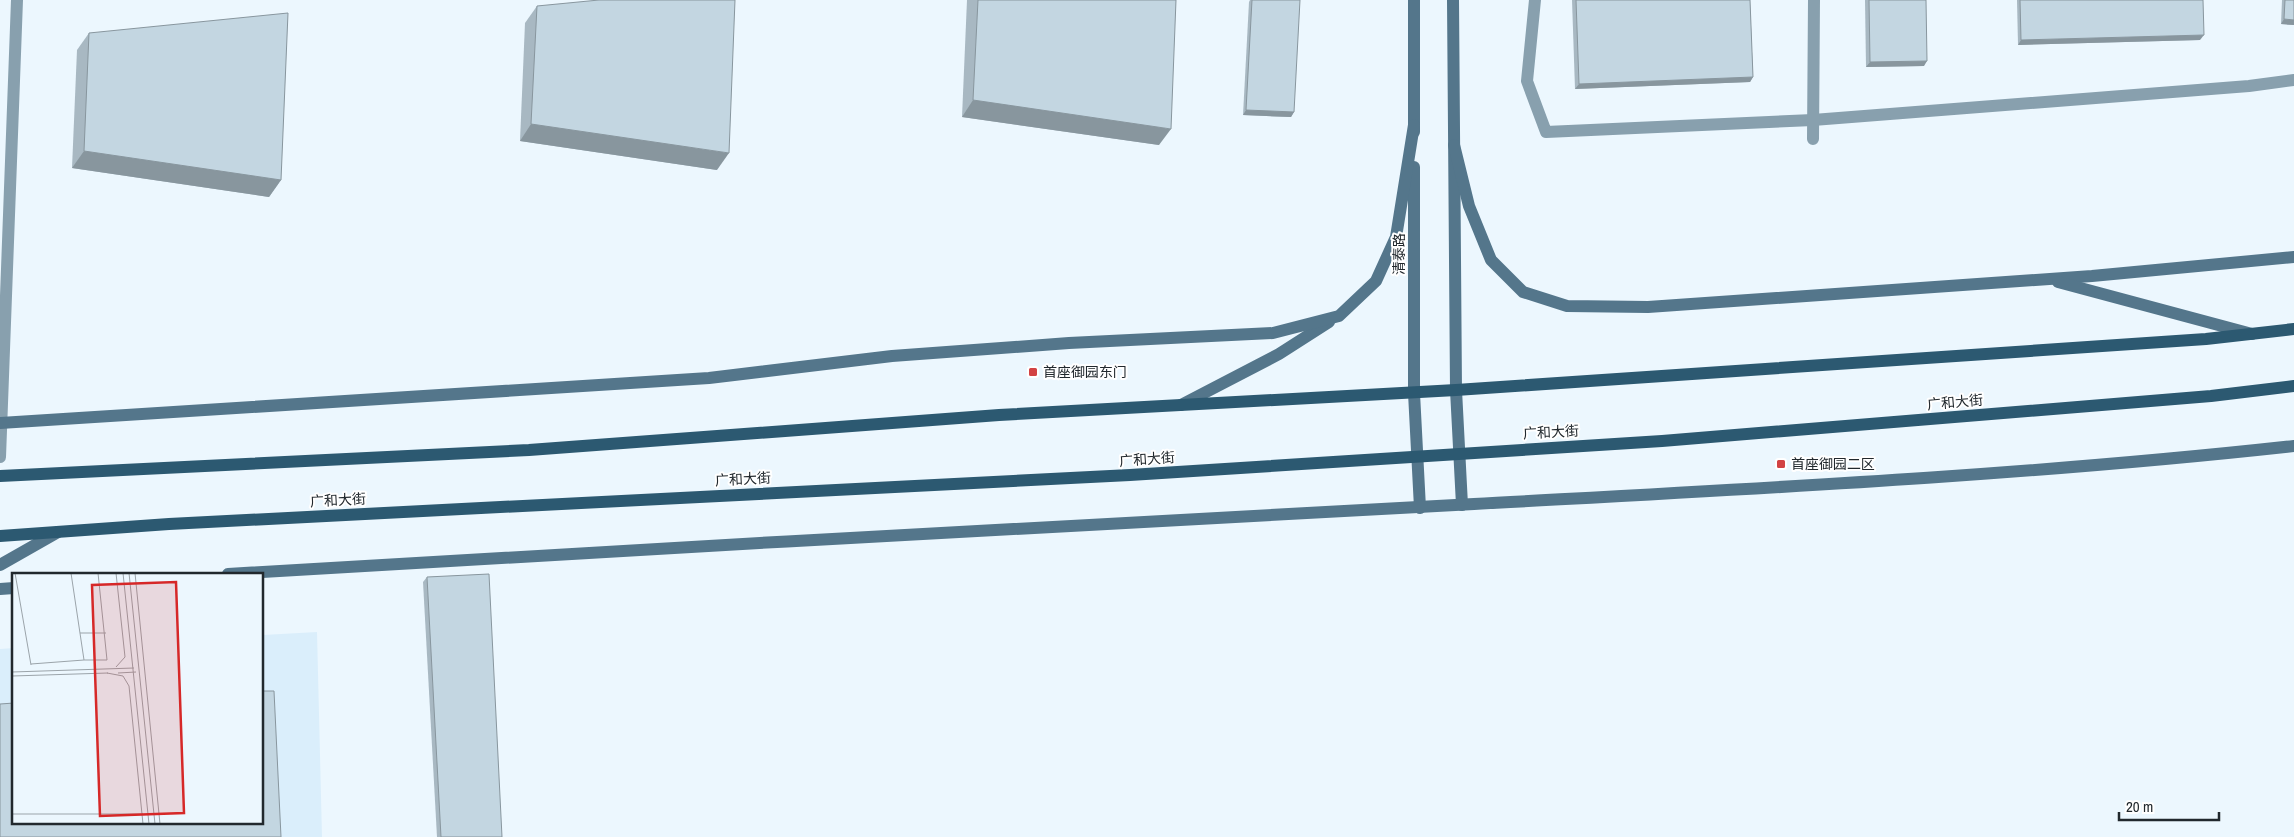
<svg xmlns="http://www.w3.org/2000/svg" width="2294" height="837" viewBox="0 0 2294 837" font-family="'Archivo Narrow','Noto Sans SC',sans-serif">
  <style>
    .built { fill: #daeefb }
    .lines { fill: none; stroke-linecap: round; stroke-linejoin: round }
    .lane { stroke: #88a0ae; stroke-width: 12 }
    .street { stroke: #88a0ae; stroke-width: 12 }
    .secondary { stroke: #54768b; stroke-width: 12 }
    .primary { stroke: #2c5971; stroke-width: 12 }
    .wall { fill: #a8b8c2 }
    .shaded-wall { fill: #88969e }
    .building { fill: #c3d6e1; stroke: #88969e }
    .poi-dot { fill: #d24243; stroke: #fff; stroke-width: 2 }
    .labels { text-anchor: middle; stroke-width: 4; stroke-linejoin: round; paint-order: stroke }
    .street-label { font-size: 14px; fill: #21282d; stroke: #fff }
    .poi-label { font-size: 14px; fill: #21282d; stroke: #fff; text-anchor: start }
    .inset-road { fill: none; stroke: #9ba4aa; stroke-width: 1 }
    .view { fill: #d62828; fill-opacity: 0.15; stroke: #d62828; stroke-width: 2.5 }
    .inset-edge { fill: none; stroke: #21282d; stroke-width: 2.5 }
  </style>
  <rect width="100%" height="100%" fill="#ecf7fe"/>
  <!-- built -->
  <path class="built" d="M 317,632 L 322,837 L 0,837 L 0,649 L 14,648 L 14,823 L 262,823 L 263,635 Z"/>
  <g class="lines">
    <!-- lane -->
    <g class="lane">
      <path d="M 1535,0 L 1527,81 L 1546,132 L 1813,120 L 2249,86 L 2294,80"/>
      <path d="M 1813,139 L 1814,0"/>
    </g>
    <!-- street -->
    <path class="street" d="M 0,457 L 17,0"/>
    <!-- secondary -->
    <g class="secondary">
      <path d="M 1414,0 L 1414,132"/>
      <path d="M 1453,0 L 1456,390 L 1462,505"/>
      <path d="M 1454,145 L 1469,206 L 1491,260 L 1523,292 L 1567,306 L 1648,307 L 2092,276 L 2294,257"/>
      <path d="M 1414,167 L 1414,393 L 1420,508"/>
      <path d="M 2058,282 L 2252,334"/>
      <path d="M 1181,405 L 1279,354 L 1329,322"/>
      <path d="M 0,423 L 709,378 L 892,356 L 1069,343 L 1273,333 L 1339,316 L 1376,281 L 1396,237 L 1414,125"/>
      <path d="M 0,565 L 58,532"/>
      <path d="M 228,574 C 643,548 1059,527 1474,504 C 1748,489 2022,476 2294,446"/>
      <path d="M 0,589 L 14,588"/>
    </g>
    <!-- primary -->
    <g class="primary">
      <path d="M 0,476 L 529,450 L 999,415 L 1456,390 L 2206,339 L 2294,329"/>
      <path d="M 0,536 L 169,524 L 1130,475 L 1662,441 L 2211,396 L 2294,386"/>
    </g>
  </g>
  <!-- wall -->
  <g class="wall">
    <path d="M 967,0 L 1176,0 L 1159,145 L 962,117 Z"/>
    <path d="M 1250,0 L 1294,0 L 1294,112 L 1291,117 L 1243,115 L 1249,2 Z"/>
    <path d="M 1572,0 L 1750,0 L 1753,77 L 1750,82 L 1575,89 Z"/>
    <path d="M 1865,0 L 1926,0 L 1924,66 L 1866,67 Z"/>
    <path d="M 2017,0 L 2203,0 L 2200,40 L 2018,45 Z"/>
    <path d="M 2282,0 L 2294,0 L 2294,25 L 2281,24 Z"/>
    <path d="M 537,6 L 717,170 L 520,141 L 525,23 Z"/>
    <path d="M 89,33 L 281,180 L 269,197 L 72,168 L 77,50 Z"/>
    <path d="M 427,577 L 502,837 L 437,837 L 423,582 Z"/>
  </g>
  <!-- shaded-wall -->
  <g class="shaded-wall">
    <path d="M 2284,19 L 2294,20 L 2294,25 L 2281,24 Z"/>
    <path d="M 2204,35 L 2200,40 L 2018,45 L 2021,40 Z"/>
    <path d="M 1927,61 L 1924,66 L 1866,67 L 1870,62 Z"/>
    <path d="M 1753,77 L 1750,82 L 1575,89 L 1579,84 Z"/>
    <path d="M 973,100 L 1171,129 L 1159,145 L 962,117 Z"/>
    <path d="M 1246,110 L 1294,112 L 1291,117 L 1243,115 Z"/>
    <path d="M 531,124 L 729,153 L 717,170 L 520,141 Z"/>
    <path d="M 84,151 L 281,180 L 269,197 L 72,168 Z"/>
  </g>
  <!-- building -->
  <g class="building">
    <path d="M 599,0 L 735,0 L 729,153 L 531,124 L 537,6 Z"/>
    <path d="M 978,0 L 1176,0 L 1171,129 L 973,100 Z"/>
    <path d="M 1252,0 L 1300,0 L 1294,112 L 1246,110 Z"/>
    <path d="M 1576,0 L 1750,0 L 1753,77 L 1579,84 Z"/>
    <path d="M 1869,0 L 1926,0 L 1927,61 L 1870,62 Z"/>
    <path d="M 2020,0 L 2203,0 L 2204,35 L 2021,40 Z"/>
    <path d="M 2285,0 L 2294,0 L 2294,20 L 2284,19 Z"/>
    <path d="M 288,13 L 281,180 L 84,151 L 89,33 Z"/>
    <path d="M 489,574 L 502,837 L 441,837 L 427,577 Z"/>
    <path d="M 262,691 L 274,691 L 281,837 L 0,837 L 0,704 L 14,703 L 14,823 L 262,823 Z"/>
  </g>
  <!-- markers -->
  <g class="poi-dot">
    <rect x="1028" y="367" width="10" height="10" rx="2.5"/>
    <rect x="1776" y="459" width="10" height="10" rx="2.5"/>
  </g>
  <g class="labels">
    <!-- street labels -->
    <g class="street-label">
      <text transform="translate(1399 254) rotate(-90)" y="5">清泰路</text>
      <text transform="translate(1955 402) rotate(-5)" y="5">广和大街</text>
      <text transform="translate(1551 432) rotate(-3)" y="5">广和大街</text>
      <text transform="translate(1147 459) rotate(-4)" y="5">广和大街</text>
      <text transform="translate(743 479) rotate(-3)" y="5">广和大街</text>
      <text transform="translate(338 500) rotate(-3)" y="5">广和大街</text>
    </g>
    <!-- poi labels -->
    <g class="poi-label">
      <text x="1043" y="377">首座御园东门</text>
      <text x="1791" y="469">首座御园二区</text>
    </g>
  </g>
  <!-- overview -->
  <g transform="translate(12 573)">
    <rect width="251" height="251" fill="#ecf7fe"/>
    <path class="inset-road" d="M 3,0 L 19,92M 111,0 L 137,251M 117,0 L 143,251M 123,0 L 148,251M 68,60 L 94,60M 72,87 L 95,87 L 86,0M 19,91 L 72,87 L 59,0M 104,94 L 113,84 L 104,0M 0,99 L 122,95M 95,100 L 111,103 L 117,113 L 131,251M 106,100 L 124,99M 0,103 L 96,100M 0,241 L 131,241"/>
    <path class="view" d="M 164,9 L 172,240 L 88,243 L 80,12 Z"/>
    <rect width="251" height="251" class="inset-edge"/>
  </g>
  <!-- scale -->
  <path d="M2119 812v8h100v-8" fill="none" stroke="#21282d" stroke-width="2.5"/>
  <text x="2126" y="812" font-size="15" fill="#21282d" stroke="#ffffff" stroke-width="4" paint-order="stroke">20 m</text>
</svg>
